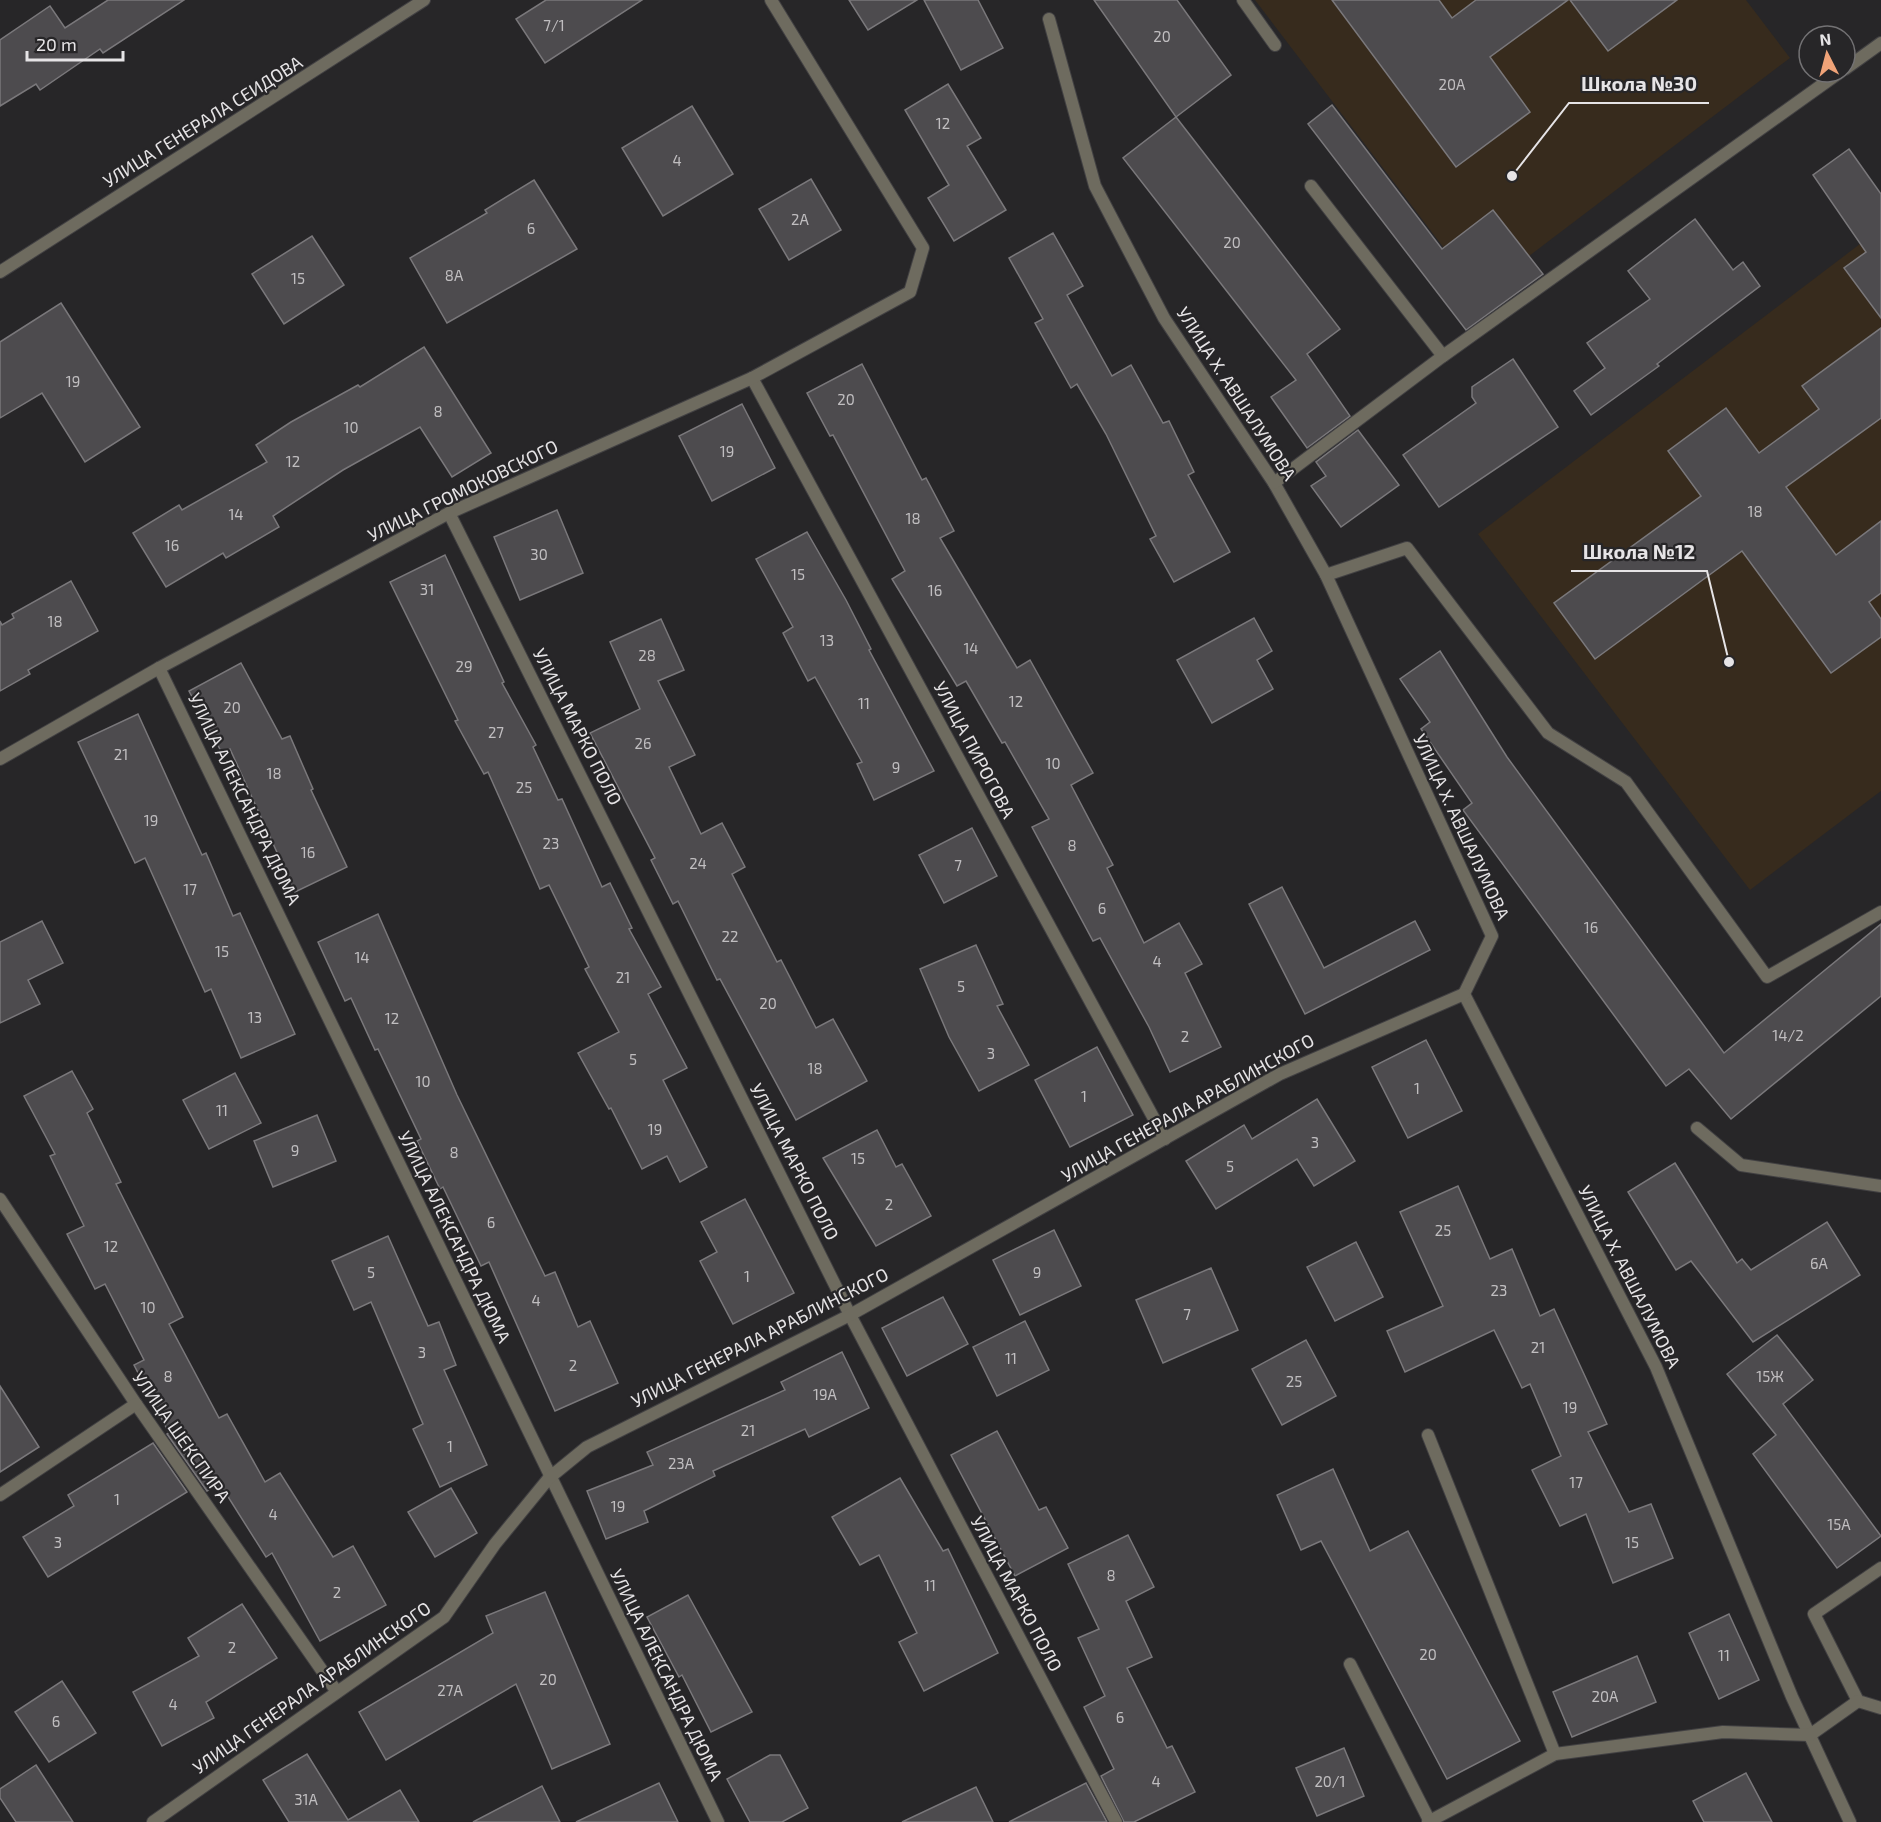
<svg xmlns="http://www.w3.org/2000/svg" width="1881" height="1822" viewBox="0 0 1881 1822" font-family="'Exo 2',sans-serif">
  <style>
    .industrial { fill: #372b1d }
    .building { fill: #4d4b4e; stroke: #7a787b; stroke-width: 1.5 }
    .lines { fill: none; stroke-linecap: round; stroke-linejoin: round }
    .service-casing { stroke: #424143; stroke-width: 14 }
    .minor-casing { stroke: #424143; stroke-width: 14 }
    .tertiary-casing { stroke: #424143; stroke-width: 14 }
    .service { stroke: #6e6b5f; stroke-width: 12 }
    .minor { stroke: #6e6b5f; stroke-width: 12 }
    .tertiary { stroke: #6e6b5f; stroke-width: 12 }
    .labels { text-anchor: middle; stroke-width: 4.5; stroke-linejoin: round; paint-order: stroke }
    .number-label { font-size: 15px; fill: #c0bec0 }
    .street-label { font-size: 18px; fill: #e6e4e6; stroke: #272628 }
    .leader { fill: none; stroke: #e6e4e6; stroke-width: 2 }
    .callout-dot { fill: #e6e4e6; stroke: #272628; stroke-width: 2 }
    .callout-label { font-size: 20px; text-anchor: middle; font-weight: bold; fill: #e6e4e6; stroke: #272628; stroke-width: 4.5; stroke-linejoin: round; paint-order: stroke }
  </style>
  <rect width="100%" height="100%" fill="#272628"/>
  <!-- industrial -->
  <g class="industrial">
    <path d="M 1255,0 L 1746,0 L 1790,58 L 1479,294 Z"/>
    <path d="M 1881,228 L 1881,791 L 1750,890 L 1478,534 Z"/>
  </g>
  <!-- building -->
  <g class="building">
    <path d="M 108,0 L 184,0 L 103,53 L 100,49 L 40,90 L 36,84 L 0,106 L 0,40 L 50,6 L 65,28 Z"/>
    <path d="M 546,0 L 642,0 L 545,63 L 516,19 Z"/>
    <path d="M 849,0 L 917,0 L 868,30 Z"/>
    <path d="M 924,0 L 978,0 L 1003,48 L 961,70 Z"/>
    <path d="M 1094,0 L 1177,0 L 1231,75 L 1176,117 Z"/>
    <path d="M 1332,0 L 1439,0 L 1452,18 L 1476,0 L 1568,0 L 1490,57 L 1530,112 L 1456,167 Z"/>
    <path d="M 1570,0 L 1677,0 L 1608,51 Z"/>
    <path d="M 948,84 L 981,138 L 967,146 L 1006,210 L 954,241 L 928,198 L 949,185 L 905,110 Z"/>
    <path d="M 1332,105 L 1442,249 L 1493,210 L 1543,274 L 1466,330 L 1308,124 Z"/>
    <path d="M 692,106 L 733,174 L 663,216 L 622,148 Z"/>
    <path d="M 1176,117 L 1340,329 L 1307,354 L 1350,416 L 1307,448 L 1271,397 L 1296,380 L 1123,158 Z"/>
    <path d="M 1849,149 L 1881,194 L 1881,318 L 1844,268 L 1866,252 L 1813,175 Z"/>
    <path d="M 811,179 L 841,230 L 789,260 L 759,209 Z"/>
    <path d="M 534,180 L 577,249 L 447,323 L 410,258 L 487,213 L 485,210 Z"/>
    <path d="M 1695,219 L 1733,270 L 1743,262 L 1760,286 L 1657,364 L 1659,366 L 1591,415 L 1574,391 L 1605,368 L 1587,343 L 1650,299 L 1628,271 Z"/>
    <path d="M 1053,233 L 1083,286 L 1067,295 L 1112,376 L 1131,365 L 1163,423 L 1169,421 L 1194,472 L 1188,475 L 1230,552 L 1174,582 L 1150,539 L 1156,536 L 1106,434 L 1077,384 L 1071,388 L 1035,323 L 1043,319 L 1009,258 Z"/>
    <path d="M 312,236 L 344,285 L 284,324 L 252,274 Z"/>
    <path d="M 61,303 L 140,427 L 85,462 L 42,393 L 0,418 L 0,342 Z"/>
    <path d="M 1881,328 L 1881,418 L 1786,487 L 1836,555 L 1881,521 L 1881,593 L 1869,602 L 1881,619 L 1881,637 L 1831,673 L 1742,551 L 1595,659 L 1554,603 L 1701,496 L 1668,451 L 1726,408 L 1759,453 L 1819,409 L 1802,386 Z"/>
    <path d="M 424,347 L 491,453 L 452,477 L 420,427 L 343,470 L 273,516 L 279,527 L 226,558 L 223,553 L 166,587 L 133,533 L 179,505 L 182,510 L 267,462 L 256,445 L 291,422 L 358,385 L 360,387 Z"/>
    <path d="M 1513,359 L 1558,427 L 1439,507 L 1403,455 L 1476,403 L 1472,397 L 1472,387 Z"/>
    <path d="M 862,364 L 922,480 L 926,478 L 954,531 L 940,538 L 1017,668 L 1030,660 L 1093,773 L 1071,785 L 1113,865 L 1107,868 L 1144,943 L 1179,923 L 1202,964 L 1185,973 L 1221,1047 L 1170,1072 L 1149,1027 L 1100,938 L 1093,941 L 1032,827 L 1049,819 L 1005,742 L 1002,743 L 966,681 L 957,686 L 892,579 L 905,571 L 833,435 L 830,436 L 807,393 Z"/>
    <path d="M 742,404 L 775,468 L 712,501 L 679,436 Z"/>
    <path d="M 1358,430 L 1399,485 L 1341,527 L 1311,486 L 1326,476 L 1316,462 Z"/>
    <path d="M 557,510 L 583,573 L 520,600 L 494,537 Z"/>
    <path d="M 807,532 L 846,600 L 871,649 L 869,650 L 934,771 L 874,800 L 857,764 L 862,762 L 815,677 L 808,681 L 783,633 L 793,627 L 756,559 Z"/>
    <path d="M 445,555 L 504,682 L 502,683 L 536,745 L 533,747 L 558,800 L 562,799 L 602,887 L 610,883 L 632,928 L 629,929 L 661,987 L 648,994 L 687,1068 L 663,1080 L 707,1167 L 680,1182 L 667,1156 L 642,1169 L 611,1108 L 609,1109 L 578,1053 L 619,1032 L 585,969 L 589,967 L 549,885 L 540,889 L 488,772 L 484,774 L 455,721 L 458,720 L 390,582 Z"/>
    <path d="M 71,581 L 98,631 L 28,670 L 30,674 L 0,691 L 0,621 L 2,625 L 14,618 L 12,614 Z"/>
    <path d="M 1254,618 L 1272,651 L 1257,660 L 1273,689 L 1212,723 L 1177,660 Z"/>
    <path d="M 661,619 L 684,670 L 658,681 L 695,755 L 669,767 L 701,834 L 722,823 L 745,867 L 732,874 L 777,962 L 781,960 L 816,1028 L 833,1019 L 867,1081 L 796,1120 L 720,979 L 717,980 L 678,901 L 673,904 L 651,860 L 655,858 L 590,733 L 640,709 L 610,642 Z"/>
    <path d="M 1440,651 L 1507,757 L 1724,1053 L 1881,924 L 1881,996 L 1731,1119 L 1689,1069 L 1666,1086 L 1463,810 L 1472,803 L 1421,729 L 1430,722 L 1400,679 Z"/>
    <path d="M 241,663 L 282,739 L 290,736 L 313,789 L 311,790 L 347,867 L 295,892 L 230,749 L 222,753 L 189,691 Z"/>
    <path d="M 138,714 L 202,855 L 206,853 L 233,916 L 240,913 L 295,1034 L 241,1058 L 211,989 L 205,992 L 145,858 L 135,863 L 78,742 Z"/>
    <path d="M 972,828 L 997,876 L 944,903 L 919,855 Z"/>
    <path d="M 1282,887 L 1324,968 L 1415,921 L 1430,950 L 1305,1014 L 1249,904 Z"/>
    <path d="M 378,914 L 457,1095 L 545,1276 L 555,1272 L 578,1327 L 590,1321 L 618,1383 L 555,1411 L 489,1262 L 481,1266 L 443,1187 L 440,1189 L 417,1141 L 421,1139 L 378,1049 L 375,1050 L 351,998 L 345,1001 L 318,942 Z"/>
    <path d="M 42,921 L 63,963 L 28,980 L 40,1004 L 0,1023 L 0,942 Z"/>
    <path d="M 976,945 L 1003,1004 L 997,1006 L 1029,1065 L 979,1091 L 949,1037 L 920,969 Z"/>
    <path d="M 1426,1040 L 1462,1111 L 1408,1138 L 1372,1067 Z"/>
    <path d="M 1097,1047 L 1133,1115 L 1070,1147 L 1035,1080 Z"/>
    <path d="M 72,1071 L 93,1109 L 87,1113 L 121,1182 L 116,1184 L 183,1317 L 169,1324 L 219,1418 L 227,1414 L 265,1482 L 280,1473 L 333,1557 L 353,1546 L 386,1605 L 320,1641 L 272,1553 L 266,1557 L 220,1484 L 207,1491 L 167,1434 L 169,1433 L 134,1365 L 144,1360 L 105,1284 L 95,1289 L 67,1234 L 84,1226 L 50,1156 L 55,1154 L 24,1096 Z"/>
    <path d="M 235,1073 L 261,1123 L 209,1149 L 183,1100 Z"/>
    <path d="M 1317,1099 L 1355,1161 L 1314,1186 L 1297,1159 L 1216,1209 L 1186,1161 L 1244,1125 L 1252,1139 Z"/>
    <path d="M 317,1115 L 336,1161 L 273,1187 L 254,1141 Z"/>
    <path d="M 877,1130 L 896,1167 L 902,1164 L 931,1216 L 876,1246 L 823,1158 Z"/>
    <path d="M 1675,1163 L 1737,1263 L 1742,1259 L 1751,1270 L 1827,1222 L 1860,1275 L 1753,1342 L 1691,1261 L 1676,1270 L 1628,1192 Z"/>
    <path d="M 1458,1186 L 1490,1259 L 1512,1249 L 1540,1316 L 1554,1309 L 1607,1424 L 1588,1432 L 1629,1512 L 1651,1504 L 1673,1558 L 1613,1583 L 1586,1514 L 1560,1526 L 1532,1470 L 1561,1456 L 1530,1384 L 1522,1388 L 1494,1330 L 1405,1372 L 1387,1331 L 1443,1306 L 1400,1212 Z"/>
    <path d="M 745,1199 L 794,1293 L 733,1324 L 700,1261 L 717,1252 L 701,1222 Z"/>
    <path d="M 1054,1230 L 1081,1286 L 1020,1315 L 993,1260 Z"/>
    <path d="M 388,1236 L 428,1326 L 439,1322 L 456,1365 L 444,1370 L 487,1465 L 440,1487 L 413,1429 L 423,1424 L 371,1302 L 354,1310 L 332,1261 Z"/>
    <path d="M 1356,1242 L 1383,1297 L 1335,1321 L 1307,1267 Z"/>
    <path d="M 1211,1268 L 1238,1330 L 1163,1363 L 1136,1300 Z"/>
    <path d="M 943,1297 L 968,1344 L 907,1376 L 882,1328 Z"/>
    <path d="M 1025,1321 L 1049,1370 L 997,1396 L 973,1347 Z"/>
    <path d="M 1777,1335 L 1813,1380 L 1783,1404 L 1881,1536 L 1837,1568 L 1753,1454 L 1776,1435 L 1727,1374 Z"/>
    <path d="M 1306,1340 L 1336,1396 L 1282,1425 L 1252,1369 Z"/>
    <path d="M 842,1352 L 869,1408 L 809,1437 L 805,1429 L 713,1471 L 715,1476 L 644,1511 L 648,1522 L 606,1539 L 587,1491 L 653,1465 L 647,1452 L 785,1390 L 781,1382 Z"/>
    <path d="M 0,1386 L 39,1447 L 0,1472 Z"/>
    <path d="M 997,1431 L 1039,1510 L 1046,1507 L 1068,1548 L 1015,1576 L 951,1455 Z"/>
    <path d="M 153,1443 L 187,1492 L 48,1577 L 23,1537 L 74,1506 L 68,1495 Z"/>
    <path d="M 1333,1469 L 1370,1551 L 1408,1531 L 1520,1741 L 1447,1779 L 1321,1541 L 1301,1550 L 1277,1495 Z"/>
    <path d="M 900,1478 L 943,1551 L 948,1549 L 998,1653 L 924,1691 L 899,1642 L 917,1633 L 879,1555 L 860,1565 L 832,1517 Z"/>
    <path d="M 451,1488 L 477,1533 L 435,1557 L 408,1512 Z"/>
    <path d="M 1128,1535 L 1154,1587 L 1126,1601 L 1152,1657 L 1127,1668 L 1167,1748 L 1172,1746 L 1195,1792 L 1134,1822 L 1124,1822 L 1101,1776 L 1114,1769 L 1084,1707 L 1105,1696 L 1078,1638 L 1099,1629 L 1068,1564 Z"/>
    <path d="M 545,1592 L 610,1744 L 552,1769 L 516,1684 L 386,1760 L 359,1712 L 493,1633 L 486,1616 Z"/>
    <path d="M 688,1595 L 752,1712 L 711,1732 L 682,1675 L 679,1677 L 647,1617 Z"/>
    <path d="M 242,1604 L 277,1658 L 206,1702 L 214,1718 L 162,1746 L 133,1692 L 199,1656 L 188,1638 Z"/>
    <path d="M 1729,1614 L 1759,1680 L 1719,1699 L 1689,1633 Z"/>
    <path d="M 1637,1656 L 1656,1702 L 1572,1737 L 1553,1692 Z"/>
    <path d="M 62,1681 L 96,1733 L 49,1762 L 15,1712 Z"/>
    <path d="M 1344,1748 L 1364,1796 L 1317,1816 L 1296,1768 Z"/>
    <path d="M 307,1754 L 348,1820 L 400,1790 L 419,1822 L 289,1822 L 263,1780 Z"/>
    <path d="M 770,1755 L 780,1755 L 808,1808 L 782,1822 L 750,1822 L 727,1779 Z"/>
    <path d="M 36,1765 L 73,1822 L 16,1822 L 0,1798 L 0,1789 Z"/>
    <path d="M 1746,1773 L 1772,1822 L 1704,1822 L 1693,1801 Z"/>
    <path d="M 659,1783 L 678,1822 L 576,1822 Z"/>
    <path d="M 1086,1783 L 1107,1822 L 1009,1822 Z"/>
    <path d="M 542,1786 L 560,1822 L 473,1822 Z"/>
    <path d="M 976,1787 L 993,1822 L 902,1822 Z"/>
  </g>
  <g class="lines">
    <defs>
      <g id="service">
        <path d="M 1243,0 L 1275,45"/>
        <path d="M 1311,186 L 1443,356"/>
        <path d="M 1326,575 L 1407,548 L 1548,733 L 1626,782 L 1767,977 L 1881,912"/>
        <path d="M 1350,1664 L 1429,1820"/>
      </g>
      <g id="minor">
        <path d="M 1049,19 L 1095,186 L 1164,318 L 1274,483 L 1326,575 L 1492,936 L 1464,994 L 1656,1367 L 1792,1697 L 1850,1822"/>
        <path d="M 1845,69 L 1881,43"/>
        <path d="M 752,378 L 1165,1139"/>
        <path d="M 1274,483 L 1443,356 L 1840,72"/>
        <path d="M 449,513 L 850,1315 L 1116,1822"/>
        <path d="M 159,668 L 718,1822"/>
        <path d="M 0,759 L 159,668 L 449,513 L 752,378 L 910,292 L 923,248 L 771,0"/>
        <path d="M 1697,1128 L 1741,1165 L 1881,1186"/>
        <path d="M 0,1199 L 136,1404 L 337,1692"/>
        <path d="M 1428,1435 L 1555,1754"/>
        <path d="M 0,1495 L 136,1404"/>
        <path d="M 1881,1568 L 1814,1614 L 1858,1701 L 1881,1708"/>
        <path d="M 153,1822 L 444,1617 L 495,1544 L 549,1478 L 587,1447 L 850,1315 L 1280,1074 L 1464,994"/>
        <path d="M 1428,1822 L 1555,1754 L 1723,1732 L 1810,1735 L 1858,1701"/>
      </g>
      <path id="tertiary" d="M 0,272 L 424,0"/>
    </defs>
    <!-- service casing -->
    <use href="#service" class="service-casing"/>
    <!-- minor casing -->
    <use href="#minor" class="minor-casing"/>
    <!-- tertiary casing -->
    <use href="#tertiary" class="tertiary-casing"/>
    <!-- service -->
    <use href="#service" class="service"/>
    <!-- minor -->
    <use href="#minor" class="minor"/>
    <!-- tertiary -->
    <use href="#tertiary" class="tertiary"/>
  </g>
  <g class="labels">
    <!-- number labels -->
    <g class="number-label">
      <text x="554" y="31">7/1</text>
      <text x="1162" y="42">20</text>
      <text x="1452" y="90">20А</text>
      <text x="943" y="129">12</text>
      <text x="677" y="166">4</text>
      <text x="800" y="225">2А</text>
      <text x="531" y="234">6</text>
      <text x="1232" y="248">20</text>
      <text x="454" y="281">8А</text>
      <text x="298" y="284">15</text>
      <text x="73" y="387">19</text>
      <text x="846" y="405">20</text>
      <text x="438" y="417">8</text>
      <text x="351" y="433">10</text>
      <text x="727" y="457">19</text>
      <text x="293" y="467">12</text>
      <text x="1755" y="517">18</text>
      <text x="236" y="520">14</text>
      <text x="913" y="524">18</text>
      <text x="172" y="551">16</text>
      <text x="539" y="560">30</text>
      <text x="798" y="580">15</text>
      <text x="427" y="595">31</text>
      <text x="935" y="596">16</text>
      <text x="55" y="627">18</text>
      <text x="827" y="646">13</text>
      <text x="971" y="654">14</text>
      <text x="647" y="661">28</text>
      <text x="464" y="672">29</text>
      <text x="1016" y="707">12</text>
      <text x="864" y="709">11</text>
      <text x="232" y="713">20</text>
      <text x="496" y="738">27</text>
      <text x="643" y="749">26</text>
      <text x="121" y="760">21</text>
      <text x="1053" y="769">10</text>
      <text x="896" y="773">9</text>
      <text x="274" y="779">18</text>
      <text x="524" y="793">25</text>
      <text x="151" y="826">19</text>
      <text x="551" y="849">23</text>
      <text x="1072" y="851">8</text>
      <text x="308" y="858">16</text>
      <text x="698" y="869">24</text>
      <text x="958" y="871">7</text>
      <text x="190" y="895">17</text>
      <text x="1102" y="914">6</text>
      <text x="1591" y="933">16</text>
      <text x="730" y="942">22</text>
      <text x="222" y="957">15</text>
      <text x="362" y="963">14</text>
      <text x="1157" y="967">4</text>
      <text x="623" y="983">21</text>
      <text x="961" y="992">5</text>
      <text x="768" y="1009">20</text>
      <text x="255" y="1023">13</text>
      <text x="392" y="1024">12</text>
      <text x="1788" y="1041">14/2</text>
      <text x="1185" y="1042">2</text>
      <text x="991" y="1059">3</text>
      <text x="633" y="1065">5</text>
      <text x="815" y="1074">18</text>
      <text x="423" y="1087">10</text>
      <text x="1417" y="1094">1</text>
      <text x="1084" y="1102">1</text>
      <text x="222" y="1116">11</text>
      <text x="655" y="1135">19</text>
      <text x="1315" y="1148">3</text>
      <text x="295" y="1156">9</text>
      <text x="454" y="1158">8</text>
      <text x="858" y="1164">15</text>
      <text x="1230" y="1172">5</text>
      <text x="889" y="1210">2</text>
      <text x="491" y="1228">6</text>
      <text x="1443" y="1236">25</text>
      <text x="111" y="1252">12</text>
      <text x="1819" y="1269">6А</text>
      <text x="371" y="1278">5</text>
      <text x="1037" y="1278">9</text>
      <text x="747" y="1282">1</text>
      <text x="1499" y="1296">23</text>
      <text x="536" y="1306">4</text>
      <text x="148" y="1313">10</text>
      <text x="1187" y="1320">7</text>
      <text x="1538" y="1353">21</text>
      <text x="422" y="1358">3</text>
      <text x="1011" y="1364">11</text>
      <text x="573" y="1371">2</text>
      <text x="168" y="1382">8</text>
      <text x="1770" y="1382">15Ж</text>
      <text x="1294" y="1387">25</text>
      <text x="825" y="1400">19А</text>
      <text x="1570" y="1413">19</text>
      <text x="748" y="1436">21</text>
      <text x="450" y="1452">1</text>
      <text x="681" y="1469">23А</text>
      <text x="1576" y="1488">17</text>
      <text x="117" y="1505">1</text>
      <text x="618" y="1512">19</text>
      <text x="273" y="1520">4</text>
      <text x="1839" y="1530">15А</text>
      <text x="58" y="1548">3</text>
      <text x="1632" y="1548">15</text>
      <text x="1111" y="1581">8</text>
      <text x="930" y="1591">11</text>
      <text x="337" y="1598">2</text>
      <text x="232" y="1653">2</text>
      <text x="1428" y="1660">20</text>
      <text x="1724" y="1661">11</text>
      <text x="548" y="1685">20</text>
      <text x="450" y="1696">27А</text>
      <text x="1605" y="1702">20А</text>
      <text x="173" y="1710">4</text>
      <text x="1120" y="1723">6</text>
      <text x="56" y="1727">6</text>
      <text x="1156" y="1787">4</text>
      <text x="1330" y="1787">20/1</text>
      <text x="306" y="1805">31А</text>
    </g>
    <!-- street labels -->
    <g class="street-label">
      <text transform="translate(203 122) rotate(-32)" y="6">УЛИЦА ГЕНЕРАЛА СЕИДОВА</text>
      <text transform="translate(1236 394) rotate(57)" y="6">УЛИЦА Х. АВШАЛУМОВА</text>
      <text transform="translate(463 491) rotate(-26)" y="6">УЛИЦА ГРОМОКОВСКОГО</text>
      <text transform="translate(577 727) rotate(63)" y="6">УЛИЦА МАРКО ПОЛО</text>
      <text transform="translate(974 750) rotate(62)" y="6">УЛИЦА ПИРОГОВА</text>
      <text transform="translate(244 799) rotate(64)" y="6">УЛИЦА АЛЕКСАНДРА ДЮМА</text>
      <text transform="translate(1461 827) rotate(65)" y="6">УЛИЦА Х. АВШАЛУМОВА</text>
      <text transform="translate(1188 1108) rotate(-29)" y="6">УЛИЦА ГЕНЕРАЛА АРАБЛИНСКОГО</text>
      <text transform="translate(794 1162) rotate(63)" y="6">УЛИЦА МАРКО ПОЛО</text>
      <text transform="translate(454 1237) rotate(64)" y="6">УЛИЦА АЛЕКСАНДРА ДЮМА</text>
      <text transform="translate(1629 1277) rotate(63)" y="6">УЛИЦА Х. АВШАЛУМОВА</text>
      <text transform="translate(760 1338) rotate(-27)" y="6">УЛИЦА ГЕНЕРАЛА АРАБЛИНСКОГО</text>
      <text transform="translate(181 1437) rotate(55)" y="6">УЛИЦА ШЕКСПИРА</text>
      <text transform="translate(1016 1594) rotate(62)" y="6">УЛИЦА МАРКО ПОЛО</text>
      <text transform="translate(666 1675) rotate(64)" y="6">УЛИЦА АЛЕКСАНДРА ДЮМА</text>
      <text transform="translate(312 1688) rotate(-35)" y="6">УЛИЦА ГЕНЕРАЛА АРАБЛИНСКОГО</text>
    </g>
  </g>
  <!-- callouts -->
  <path class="leader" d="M1512 176L1569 103H1709M1729 662L1707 571H1571"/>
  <g class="callout-dot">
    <circle cx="1512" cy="176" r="6"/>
    <circle cx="1729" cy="662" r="6"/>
  </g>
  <g class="callout-label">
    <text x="1639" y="91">Школа №30</text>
    <text x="1639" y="559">Школа №12</text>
  </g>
  <!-- north arrow -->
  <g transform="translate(1827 54) rotate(354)"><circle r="28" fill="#272628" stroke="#737274" stroke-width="1.5"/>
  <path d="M0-4.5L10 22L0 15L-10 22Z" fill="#f0a378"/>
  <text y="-9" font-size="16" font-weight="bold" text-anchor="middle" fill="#e6e4e6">N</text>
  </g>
  <!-- scale -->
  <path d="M27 51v9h96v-9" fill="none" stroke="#e6e4e6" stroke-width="3"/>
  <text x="36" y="51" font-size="18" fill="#e6e4e6" stroke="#272628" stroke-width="4.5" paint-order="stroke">20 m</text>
</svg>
